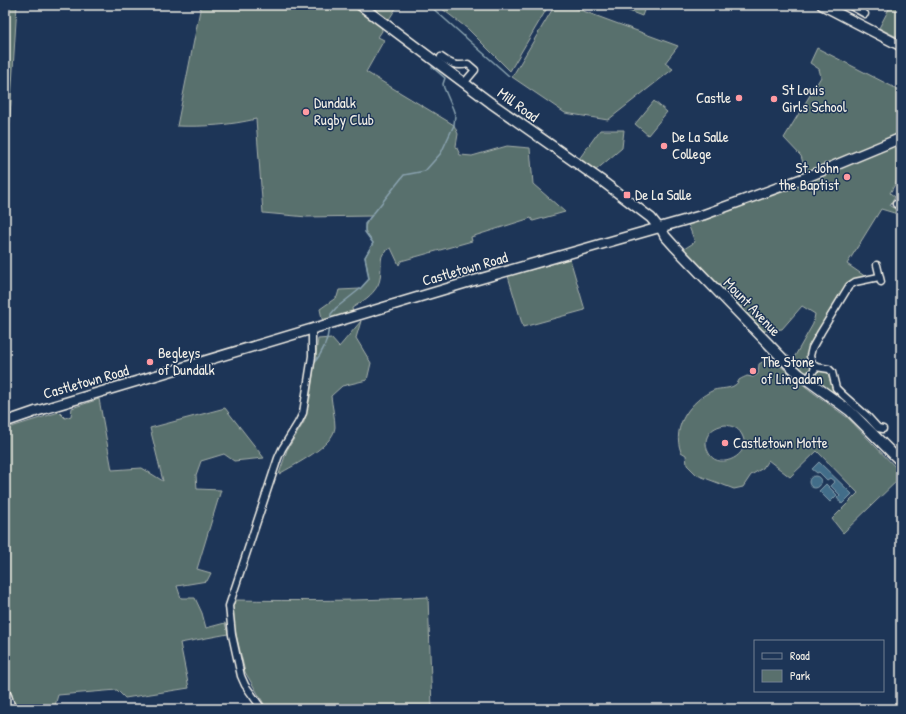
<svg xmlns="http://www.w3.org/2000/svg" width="906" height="714" viewBox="0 0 906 714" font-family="'Patrick Hand',sans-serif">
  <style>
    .green { fill: #59706d; stroke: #a6b0aa; fill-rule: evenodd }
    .water { fill: #426d89; stroke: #89a2af }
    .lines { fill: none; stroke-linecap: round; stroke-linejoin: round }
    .stream { stroke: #89a2af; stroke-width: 1.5 }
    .street-casing { stroke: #f4f1e8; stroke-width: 9 }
    .secondary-casing { stroke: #f4f1e8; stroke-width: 12 }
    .highway-casing { stroke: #f4f1e8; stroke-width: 15 }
    .street { stroke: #1d3557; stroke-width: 6 }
    .secondary { stroke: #1d3557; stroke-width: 9 }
    .highway { stroke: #1d3557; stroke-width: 12 }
    .poi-dot { fill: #ff9aa2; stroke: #1d3557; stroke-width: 1.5 }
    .labels { text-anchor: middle; stroke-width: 3; stroke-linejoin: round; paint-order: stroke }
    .poi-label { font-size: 15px; fill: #f4f1e8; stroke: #1d3557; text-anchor: start }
    .street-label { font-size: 15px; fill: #f4f1e8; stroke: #1d3557 }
  </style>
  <rect width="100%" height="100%" fill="#1d3557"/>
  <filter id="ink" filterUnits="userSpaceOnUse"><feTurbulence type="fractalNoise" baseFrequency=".025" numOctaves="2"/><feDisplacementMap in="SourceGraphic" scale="8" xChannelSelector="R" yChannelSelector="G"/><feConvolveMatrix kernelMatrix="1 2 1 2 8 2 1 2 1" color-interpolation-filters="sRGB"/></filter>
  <g filter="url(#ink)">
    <!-- green -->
    <g class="green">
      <path d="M 5,5 L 17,5 L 7,166 L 5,166 Z"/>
      <path d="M 201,5 L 355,5 L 381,23 L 382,31 L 378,37 L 384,40 L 366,72 L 454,125 L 458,134 L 456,146 L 460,155 L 472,156 L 507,146 L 530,148 L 533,184 L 565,212 L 533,221 L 531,218 L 471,237 L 472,241 L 401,261 L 399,265 L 391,248 C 389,249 385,251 383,254 C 379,260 383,275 378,285 C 372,296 363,301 352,308 L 353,314 L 323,323 L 320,309 L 337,297 L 339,290 L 360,289 L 369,279 L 365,257 L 373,243 C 364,231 362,228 371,216 L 307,217 L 263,213 L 256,119 C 231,125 204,127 177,126 Z"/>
      <path d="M 368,5 L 398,5 L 388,21 Z"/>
      <path d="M 437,5 L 549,5 L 510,71 L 468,29 Z"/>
      <path d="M 555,5 L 567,5 L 678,46 L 665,63 L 673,69 L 608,120 L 565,113 L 512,77 Z"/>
      <path d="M 613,5 L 646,5 L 642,16 Z"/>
      <path d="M 891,5 L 901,5 L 901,36 L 895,36 L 879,28 Z"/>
      <path d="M 817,48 L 901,91 L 901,134 L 806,173 L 801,156 L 784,138 L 821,77 L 819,69 L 810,63 Z"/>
      <path d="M 654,101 L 667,112 L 648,135 L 635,124 Z"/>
      <path d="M 600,130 L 624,130 L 622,148 L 595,171 L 579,159 Z"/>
      <path d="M 901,142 L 901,174 L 890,193 L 895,197 L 890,206 L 897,210 L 901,207 L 901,215 L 881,209 L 847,264 L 866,277 L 852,280 L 847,284 L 810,347 C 805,357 809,359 812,368 L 805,373 L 791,363 L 813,324 L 815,314 L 802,306 L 782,329 L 762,331 L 684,249 L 695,242 L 688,224 L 730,210 Z"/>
      <path d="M 570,259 L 585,310 L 523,327 L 508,276 Z"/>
      <path d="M 361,321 L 356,338 L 371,363 L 367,380 L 342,386 L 331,396 C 332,406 335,417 335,427 C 334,446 294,465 279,474 L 287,450 L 304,422 L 310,398 L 318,339 L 331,338 L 339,347 Z"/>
      <path d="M 771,357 L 779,365 L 811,391 L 848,418 L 901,473 L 901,477 L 843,533 L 832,519 L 858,493 L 817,451 L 790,477 L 768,460 L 763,468 L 751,475 L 743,487 L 734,489 L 697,475 L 687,465 L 686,455 L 681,452 C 671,426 691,400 714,390 C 721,388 730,389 735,385 C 737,384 738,382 739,380 C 742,378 745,377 747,376 L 753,377 L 758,374 L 759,364 ZM 726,425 C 735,427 739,428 743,437 C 751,455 720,470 710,455 C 700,440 710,426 726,425 Z"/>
      <path d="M 819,370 L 827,371 L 830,376 L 832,385 L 840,399 L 812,378 Z"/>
      <path d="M 99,399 L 112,470 L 142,468 L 163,481 L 150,428 L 225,408 L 264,458 L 234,461 L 224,454 L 201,461 L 196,475 L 197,489 L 221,490 L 197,569 L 211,573 L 207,581 L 177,586 L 181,598 L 195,598 L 202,613 L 206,628 L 225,623 L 228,634 L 180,643 L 189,688 L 125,698 L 117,690 L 58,695 L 54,709 L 15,709 L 5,676 L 5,429 L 59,412 L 65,418 L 71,416 L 72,408 Z"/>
      <path d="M 428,597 L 432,708 L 267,709 L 245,672 L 232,617 L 233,600 C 298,601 363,601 428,597 Z"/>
    </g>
    <!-- water -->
    <g class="water">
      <path d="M 819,462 L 852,494 L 842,504 L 837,498 L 840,495 L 831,486 L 835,482 L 830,478 L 827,480 L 819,472 L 817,473 L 812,469 Z"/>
      <circle cx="815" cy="482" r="6"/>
      <path d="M 826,484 L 837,495 L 830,502 L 819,491 Z"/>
    </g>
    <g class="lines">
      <!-- stream -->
      <g class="stream">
        <path d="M 429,5 L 509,76"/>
        <path d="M 330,321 L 331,314 L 336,308 L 360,289 L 369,279 L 365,257 L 373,243 L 365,232 L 365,224 L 404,175 L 425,171 L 441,153 L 454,125 L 455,115 L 453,109 L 444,88 L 443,84 L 445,78 L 432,67"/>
        <path d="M 313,364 C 322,354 328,340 329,326"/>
      </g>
      <defs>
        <g id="street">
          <path d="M 849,5 L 865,14"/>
          <path d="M 441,57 C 451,64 456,67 468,64 L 475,70 L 464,83"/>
          <path d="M 896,204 L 901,204"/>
          <path d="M 877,265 L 881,282"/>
          <path d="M 879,277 L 855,282 L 849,286 L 821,332 L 812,348 L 810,356 L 812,363 L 816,367 L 829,369 L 832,372 L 836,388 L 843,395 L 868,417 L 878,428 L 883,429"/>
          <path d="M 807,380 L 816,367"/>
          <path d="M 262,709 L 245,685 L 241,676 L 232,635 L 229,606 L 278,458 L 282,449 L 298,423 L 303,413 L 312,356 L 312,330"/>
        </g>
        <g id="secondary">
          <path d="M 360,5 L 491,103 L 602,181 L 651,218 L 659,228"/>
          <path d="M 822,5 L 901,46"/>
          <path d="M 661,228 L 665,236 L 674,246 L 785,361 L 799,374 L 850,411 L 901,462"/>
          <path d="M 5,422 L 37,411 L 469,282 L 703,215 L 807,177 L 901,138"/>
        </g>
        <path id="highway" d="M 5,696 L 9,709"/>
      </defs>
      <!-- street casing -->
      <use href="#street" class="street-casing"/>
      <!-- secondary casing -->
      <use href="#secondary" class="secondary-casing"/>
      <!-- highway casing -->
      <use href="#highway" class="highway-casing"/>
      <!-- street -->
      <use href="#street" class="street"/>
      <!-- secondary -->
      <use href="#secondary" class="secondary"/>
      <!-- highway -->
      <use href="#highway" class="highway"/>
    </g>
  </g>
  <!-- markers -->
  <g class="poi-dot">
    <circle cx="739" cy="98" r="4"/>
    <circle cx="774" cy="99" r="4"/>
    <circle cx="306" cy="112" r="4"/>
    <circle cx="664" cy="146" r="4"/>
    <circle cx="847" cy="177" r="4"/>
    <rect x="623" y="191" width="8" height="8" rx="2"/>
    <circle cx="150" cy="362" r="4"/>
    <circle cx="753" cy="371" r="4"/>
    <circle cx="725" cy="443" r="4"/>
  </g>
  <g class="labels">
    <!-- poi labels -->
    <g class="poi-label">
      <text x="782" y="95">St Louis<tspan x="782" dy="17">Girls School</tspan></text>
      <text x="731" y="103" text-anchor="end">Castle</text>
      <text x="314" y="108">Dundalk<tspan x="314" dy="17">Rugby Club</tspan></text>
      <text x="672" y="142">De La Salle<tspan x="672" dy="17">College</tspan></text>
      <text x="839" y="173" text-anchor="end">St. John<tspan x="839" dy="17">the Baptist</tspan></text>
      <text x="635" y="200">De La Salle</text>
      <text x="158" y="358">Begleys<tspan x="158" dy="17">of Dundalk</tspan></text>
      <text x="761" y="367">The Stone<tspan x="761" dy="17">of Lingadan</tspan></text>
      <text x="733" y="448">Castletown Motte</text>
    </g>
    <!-- street labels -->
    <g class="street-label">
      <text transform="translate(518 105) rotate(36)" y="5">Mill Road</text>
      <text transform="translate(465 269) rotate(-16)" y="5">Castletown Road</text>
      <text transform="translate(752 307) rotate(46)" y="5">Mount Avenue</text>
      <text transform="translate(86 382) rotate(-16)" y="5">Castletown Road</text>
    </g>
  </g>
  <!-- margin -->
  <rect width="906" height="714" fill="none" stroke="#1d3557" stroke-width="20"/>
  <rect x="10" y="10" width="886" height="694" fill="none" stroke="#f4f1e8" stroke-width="1.5" filter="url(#ink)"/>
  <!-- legend -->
  <rect x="754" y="640" width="130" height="52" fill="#1d3557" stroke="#738091"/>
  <rect x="762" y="653" width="20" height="6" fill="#1d3557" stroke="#738091"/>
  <text x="790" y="660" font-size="12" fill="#f4f1e8">Road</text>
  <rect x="762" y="670" width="20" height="12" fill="#59706d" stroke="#738091"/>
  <text x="790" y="680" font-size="12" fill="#f4f1e8">Park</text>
</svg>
